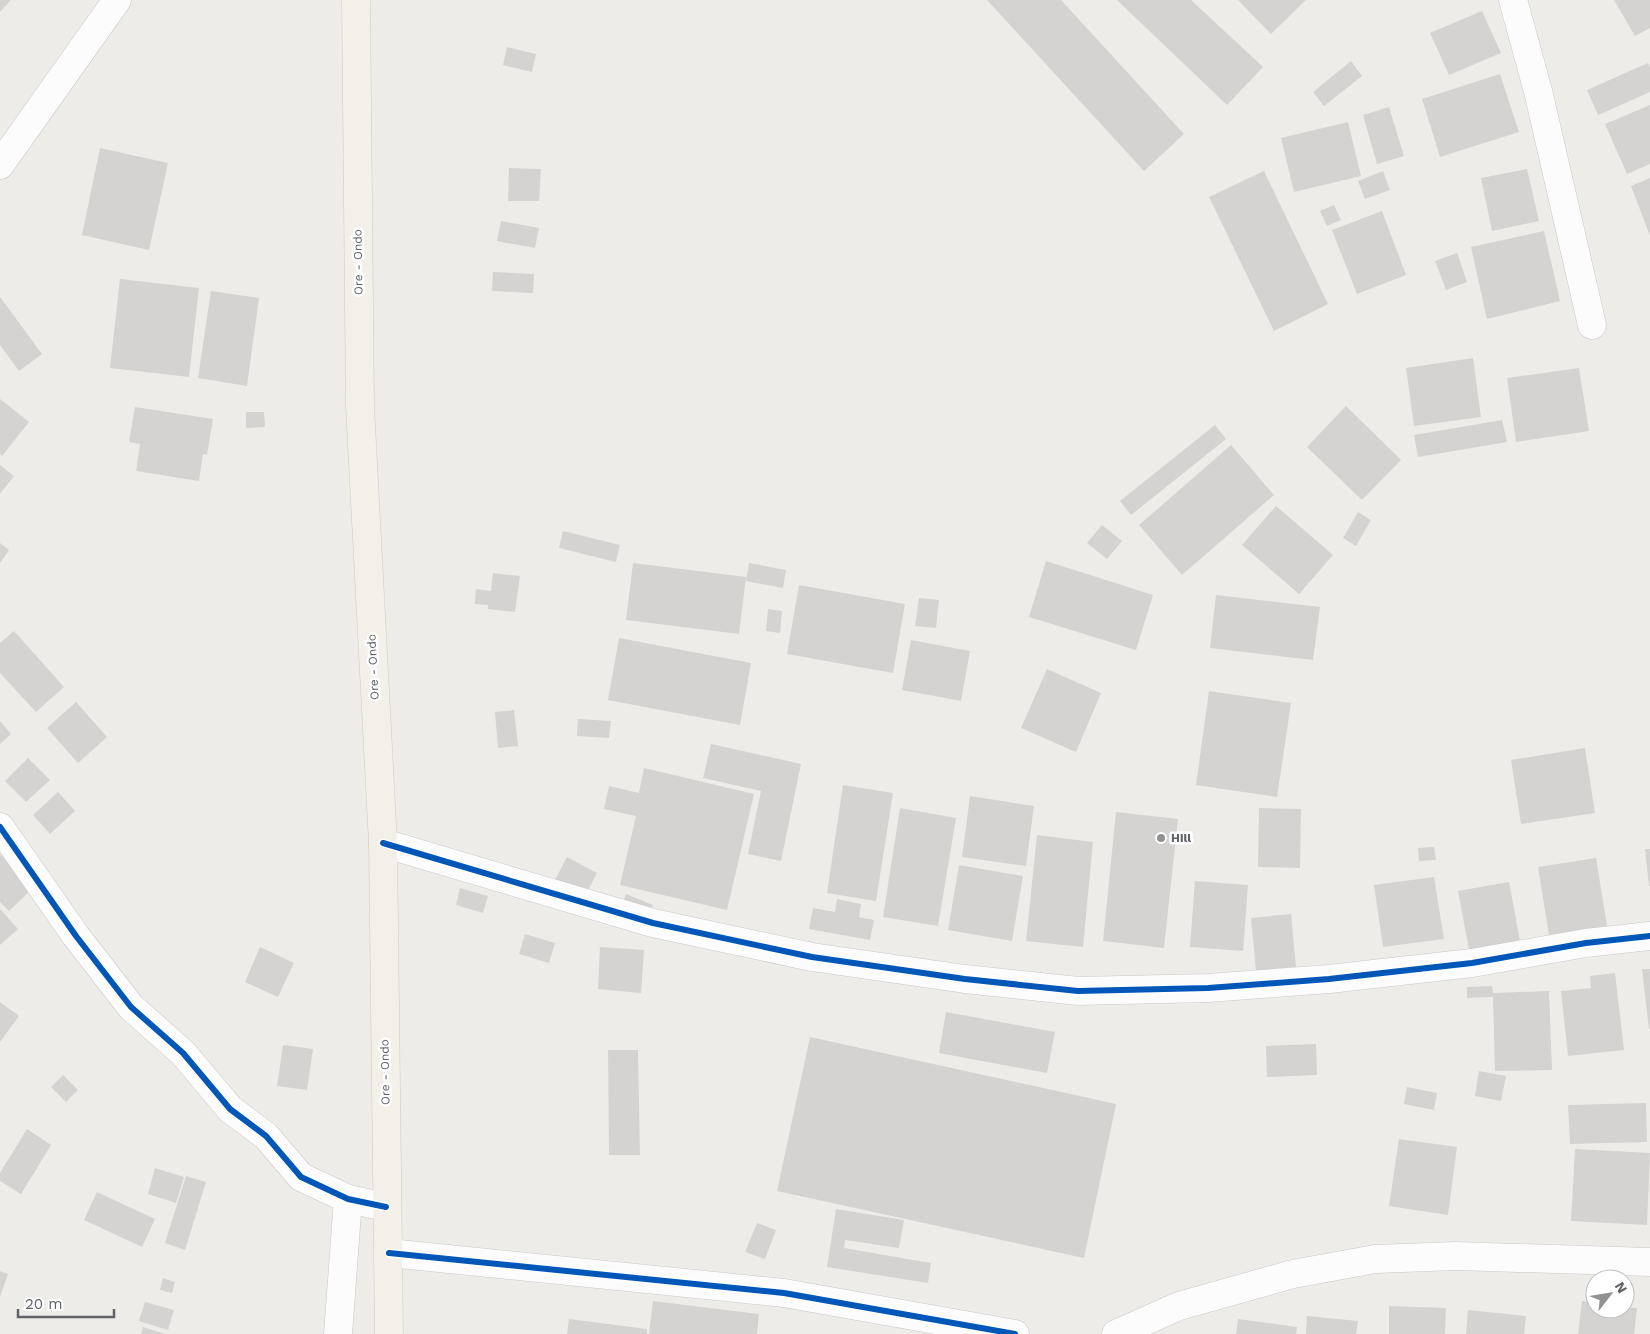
<svg xmlns="http://www.w3.org/2000/svg" width="1650" height="1334" viewBox="0 0 1650 1334" font-family="'Work Sans',sans-serif">
  <style>
    .building { fill: #d5d3d2 }
    .lines { fill: none; stroke-linecap: round; stroke-linejoin: round }
    .minor-casing { stroke: #c8c8c8; stroke-width: 29 }
    .major-casing { stroke: #d2caba; stroke-width: 29 }
    .minor { stroke: #fcfcfc; stroke-width: 28 }
    .major { stroke: #f2f0e9; stroke-width: 28 }
    .cycleway-casing { stroke: #fff; stroke-width: 9 }
    .cycleway { stroke: #0057b8; stroke-width: 6 }
    .poi-dot { fill: #919294; stroke: #fff; stroke-width: 2 }
    .labels { text-anchor: middle; stroke-width: 5; stroke-linejoin: round; paint-order: stroke }
    .street-label { font-size: 12px; fill: #5f6266; stroke: #fff }
    .poi-label { font-size: 12px; font-weight: bold; fill: #5f6266; stroke: #fff; text-anchor: start }
  </style>
  <rect width="100%" height="100%" fill="#eeece9"/>
  <!-- building -->
  <g class="building">
    <path d="M 0,0 L 11,0 L 0,12 Z"/>
    <path d="M 987,0 L 1061,0 L 1184,134 L 1144,171 Z"/>
    <path d="M 1117,0 L 1191,0 L 1263,67 L 1227,105 Z"/>
    <path d="M 1238,0 L 1306,0 L 1271,34 Z"/>
    <path d="M 1614,0 L 1650,0 L 1650,28 L 1635,36 Z"/>
    <path d="M 1482,11 L 1501,53 L 1449,75 L 1430,33 Z"/>
    <path d="M 507,47 L 536,54 L 532,72 L 503,65 Z"/>
    <path d="M 1351,61 L 1362,76 L 1324,106 L 1313,92 Z"/>
    <path d="M 1648,63 L 1650,68 L 1650,92 L 1598,115 L 1587,90 Z"/>
    <path d="M 1500,74 L 1519,132 L 1440,157 L 1422,99 Z"/>
    <path d="M 1650,105 L 1650,164 L 1627,174 L 1605,124 Z"/>
    <path d="M 1389,107 L 1404,156 L 1377,164 L 1363,115 Z"/>
    <path d="M 1348,122 L 1361,176 L 1294,192 L 1281,138 Z"/>
    <path d="M 100,148 L 168,163 L 149,250 L 82,235 Z"/>
    <path d="M 509,168 L 541,169 L 539,201 L 508,201 Z"/>
    <path d="M 1527,169 L 1539,221 L 1492,231 L 1481,178 Z"/>
    <path d="M 1264,171 L 1328,304 L 1274,331 L 1209,197 Z"/>
    <path d="M 1383,171 L 1390,190 L 1365,199 L 1358,181 Z"/>
    <path d="M 1650,178 L 1650,236 L 1631,186 Z"/>
    <path d="M 1334,205 L 1341,220 L 1327,226 L 1320,211 Z"/>
    <path d="M 1382,211 L 1406,275 L 1357,294 L 1332,230 Z"/>
    <path d="M 501,221 L 539,228 L 535,248 L 497,241 Z"/>
    <path d="M 1544,231 L 1560,301 L 1487,319 L 1471,247 Z"/>
    <path d="M 1457,253 L 1467,282 L 1446,290 L 1435,261 Z"/>
    <path d="M 493,272 L 534,274 L 533,293 L 492,291 Z"/>
    <path d="M 120,279 L 199,288 L 189,377 L 110,368 Z"/>
    <path d="M 211,291 L 259,298 L 247,386 L 198,378 Z"/>
    <path d="M 0,297 L 42,354 L 19,371 L 0,345 Z"/>
    <path d="M 1473,358 L 1481,417 L 1414,426 L 1406,368 Z"/>
    <path d="M 1579,368 L 1589,431 L 1516,442 L 1507,378 Z"/>
    <path d="M 0,399 L 29,422 L 2,456 L 0,454 Z"/>
    <path d="M 1346,406 L 1401,460 L 1362,500 L 1307,447 Z"/>
    <path d="M 135,407 L 213,419 L 207,455 L 203,454 L 199,481 L 136,471 L 140,444 L 129,442 Z"/>
    <path d="M 246,412 L 264,412 L 265,427 L 246,428 Z"/>
    <path d="M 1502,420 L 1507,442 L 1418,457 L 1414,435 Z"/>
    <path d="M 1215,425 L 1226,439 L 1131,515 L 1120,501 Z"/>
    <path d="M 1231,445 L 1274,495 L 1182,575 L 1139,525 Z"/>
    <path d="M 0,465 L 14,476 L 0,494 Z"/>
    <path d="M 1276,506 L 1333,555 L 1299,594 L 1242,545 Z"/>
    <path d="M 1358,512 L 1371,520 L 1356,546 L 1343,538 Z"/>
    <path d="M 1102,525 L 1122,541 L 1107,559 L 1087,543 Z"/>
    <path d="M 563,531 L 620,545 L 616,562 L 559,548 Z"/>
    <path d="M 0,543 L 9,550 L 0,563 Z"/>
    <path d="M 1046,561 L 1153,595 L 1136,650 L 1029,617 Z"/>
    <path d="M 633,563 L 746,577 L 739,634 L 626,620 Z"/>
    <path d="M 749,563 L 786,570 L 783,588 L 746,581 Z"/>
    <path d="M 493,573 L 520,576 L 515,612 L 488,609 L 488,605 L 475,604 L 476,589 L 491,591 Z"/>
    <path d="M 799,585 L 905,604 L 893,673 L 787,654 Z"/>
    <path d="M 1216,595 L 1320,607 L 1313,660 L 1210,648 Z"/>
    <path d="M 919,598 L 939,600 L 936,628 L 915,626 Z"/>
    <path d="M 768,609 L 782,611 L 780,633 L 766,631 Z"/>
    <path d="M 14,631 L 64,687 L 36,712 L 0,673 L 0,643 Z"/>
    <path d="M 619,638 L 751,663 L 740,725 L 608,700 Z"/>
    <path d="M 911,640 L 970,651 L 961,701 L 902,690 Z"/>
    <path d="M 1047,669 L 1101,693 L 1076,752 L 1021,728 Z"/>
    <path d="M 1209,691 L 1291,703 L 1277,797 L 1196,785 Z"/>
    <path d="M 76,702 L 107,737 L 78,763 L 47,728 Z"/>
    <path d="M 514,710 L 518,746 L 498,748 L 495,712 Z"/>
    <path d="M 578,719 L 611,721 L 609,738 L 577,736 Z"/>
    <path d="M 0,721 L 11,734 L 0,744 Z"/>
    <path d="M 711,744 L 801,764 L 781,861 L 748,854 L 761,791 L 703,778 Z"/>
    <path d="M 1585,748 L 1595,813 L 1521,824 L 1511,760 Z"/>
    <path d="M 28,758 L 50,780 L 26,802 L 5,781 Z"/>
    <path d="M 644,768 L 754,794 L 727,910 L 620,885 L 636,816 L 604,809 L 609,786 L 639,793 Z"/>
    <path d="M 843,785 L 893,793 L 876,901 L 827,893 Z"/>
    <path d="M 58,792 L 75,811 L 50,834 L 33,815 Z"/>
    <path d="M 970,796 L 1034,806 L 1026,866 L 962,857 Z"/>
    <path d="M 900,808 L 956,818 L 938,926 L 883,917 Z"/>
    <path d="M 1259,808 L 1301,809 L 1300,868 L 1258,867 Z"/>
    <path d="M 1116,812 L 1178,819 L 1164,948 L 1103,941 Z"/>
    <path d="M 1037,835 L 1093,842 L 1083,947 L 1026,941 Z"/>
    <path d="M 1434,847 L 1436,860 L 1419,861 L 1418,848 Z"/>
    <path d="M 1645,849 L 1650,849 L 1650,886 L 1649,886 Z"/>
    <path d="M 0,854 L 33,888 L 9,911 L 0,902 Z"/>
    <path d="M 567,857 L 597,873 L 585,896 L 555,880 Z"/>
    <path d="M 1596,858 L 1607,926 L 1549,935 L 1538,867 Z"/>
    <path d="M 959,865 L 1023,876 L 1012,941 L 948,930 Z"/>
    <path d="M 1434,877 L 1444,939 L 1383,947 L 1374,885 Z"/>
    <path d="M 1195,881 L 1248,885 L 1243,951 L 1190,947 Z"/>
    <path d="M 1509,882 L 1520,941 L 1469,950 L 1458,891 Z"/>
    <path d="M 460,888 L 488,896 L 483,913 L 456,905 Z"/>
    <path d="M 626,894 L 653,905 L 650,913 L 623,902 Z"/>
    <path d="M 837,899 L 861,904 L 859,917 L 874,920 L 870,940 L 809,929 L 813,908 L 835,912 Z"/>
    <path d="M 0,909 L 18,929 L 0,945 Z"/>
    <path d="M 1291,914 L 1296,967 L 1256,971 L 1251,918 Z"/>
    <path d="M 525,934 L 555,943 L 549,963 L 519,954 Z"/>
    <path d="M 260,947 L 294,963 L 278,997 L 245,982 Z"/>
    <path d="M 600,947 L 644,950 L 641,993 L 598,989 Z"/>
    <path d="M 1642,969 L 1650,969 L 1650,1029 L 1649,1029 Z"/>
    <path d="M 1615,973 L 1624,1050 L 1568,1056 L 1561,991 L 1591,988 L 1590,976 Z"/>
    <path d="M 1492,986 L 1493,993 L 1549,991 L 1552,1070 L 1495,1071 L 1493,997 L 1467,998 L 1467,987 Z"/>
    <path d="M 0,1002 L 19,1016 L 0,1042 Z"/>
    <path d="M 946,1012 L 1055,1032 L 1047,1073 L 939,1053 Z"/>
    <path d="M 810,1037 L 1116,1104 L 1084,1258 L 777,1191 Z"/>
    <path d="M 1316,1044 L 1317,1075 L 1267,1077 L 1266,1046 Z"/>
    <path d="M 283,1045 L 313,1049 L 307,1090 L 277,1086 Z"/>
    <path d="M 608,1050 L 638,1050 L 640,1155 L 609,1155 Z"/>
    <path d="M 1479,1071 L 1506,1076 L 1501,1101 L 1475,1096 Z"/>
    <path d="M 63,1075 L 78,1090 L 66,1102 L 51,1087 Z"/>
    <path d="M 1407,1087 L 1437,1093 L 1434,1110 L 1404,1104 Z"/>
    <path d="M 1646,1103 L 1647,1142 L 1570,1144 L 1568,1105 Z"/>
    <path d="M 27,1129 L 51,1145 L 21,1194 L 0,1181 L 0,1173 Z"/>
    <path d="M 1399,1139 L 1457,1147 L 1448,1215 L 1389,1206 Z"/>
    <path d="M 1575,1149 L 1650,1153 L 1647,1225 L 1571,1221 Z"/>
    <path d="M 155,1168 L 184,1177 L 176,1203 L 148,1194 Z"/>
    <path d="M 186,1176 L 206,1182 L 185,1250 L 165,1243 Z"/>
    <path d="M 97,1192 L 155,1219 L 142,1247 L 84,1220 Z"/>
    <path d="M 836,1209 L 904,1220 L 899,1248 L 845,1240 L 844,1248 L 931,1263 L 928,1283 L 827,1267 Z"/>
    <path d="M 757,1223 L 776,1230 L 765,1259 L 745,1252 Z"/>
    <path d="M 0,1271 L 8,1274 L 0,1297 Z"/>
    <path d="M 163,1278 L 175,1282 L 172,1293 L 160,1290 Z"/>
    <path d="M 653,1301 L 759,1314 L 757,1334 L 649,1334 Z"/>
    <path d="M 1582,1301 L 1595,1303 L 1595,1309 L 1625,1309 L 1625,1307 L 1637,1308 L 1634,1334 L 1578,1334 Z"/>
    <path d="M 145,1302 L 174,1310 L 168,1330 L 139,1321 Z"/>
    <path d="M 1389,1306 L 1446,1308 L 1445,1334 L 1389,1334 Z"/>
    <path d="M 1468,1310 L 1526,1316 L 1524,1334 L 1466,1334 Z"/>
    <path d="M 1307,1316 L 1358,1321 L 1356,1334 L 1306,1334 Z"/>
    <path d="M 569,1319 L 647,1329 L 647,1334 L 567,1334 Z"/>
    <path d="M 1238,1319 L 1297,1327 L 1296,1334 L 1236,1334 Z"/>
    <path d="M 143,1327 L 165,1334 L 141,1334 Z"/>
  </g>
  <g class="lines">
    <defs>
      <g id="minor">
        <path d="M 1513,0 L 1538,91 L 1592,325"/>
        <path d="M 0,165 L 117,0"/>
        <path d="M 0,827 L 76,936 L 131,1007 L 183,1053 L 230,1109 L 266,1136 L 301,1177 L 348,1199 L 386,1207"/>
        <path d="M 383,843 L 653,923 L 812,957 L 965,979 L 1078,991 L 1208,988 L 1329,979 L 1472,963 L 1586,943 L 1650,936"/>
        <path d="M 389,1253 L 784,1293 L 1015,1334"/>
        <path d="M 338,1334 L 348,1199"/>
        <path d="M 1116,1334 L 1179,1306 L 1293,1274 L 1375,1259 L 1456,1256 L 1650,1262"/>
      </g>
      <path id="major" d="M 356,0 L 360,406 L 383,843 L 389,1334"/>
    </defs>
    <!-- minor casing -->
    <use href="#minor" class="minor-casing"/>
    <!-- major casing -->
    <use href="#major" class="major-casing"/>
    <!-- minor -->
    <use href="#minor" class="minor"/>
    <!-- major -->
    <use href="#major" class="major"/>
    <defs>
      <g id="cycleway">
        <path d="M 0,827 L 76,936 L 131,1007 L 183,1053 L 230,1109 L 266,1136 L 301,1177 L 348,1199 L 386,1207"/>
        <path d="M 383,843 L 653,923 L 812,957 L 965,979 L 1078,991 L 1208,988 L 1329,979 L 1472,963 L 1586,943 L 1650,936"/>
        <path d="M 389,1253 L 784,1293 L 1015,1334"/>
      </g>
    </defs>
    <!-- cycleway casing -->
    <use href="#cycleway" class="cycleway-casing"/>
    <!-- cycleway -->
    <use href="#cycleway" class="cycleway"/>
  </g>
  <!-- markers -->
  <circle class="poi-dot" cx="1161" cy="838" r="5"/>
  <g class="labels">
    <!-- street labels -->
    <g class="street-label">
      <text transform="translate(358 262) rotate(-91)" y="4">Ore - Ondo</text>
      <text transform="translate(373 667) rotate(-93)" y="4">Ore - Ondo</text>
      <text transform="translate(385 1072) rotate(-91)" y="4">Ore - Ondo</text>
    </g>
    <!-- poi labels -->
    <g class="poi-label">
      <text x="1171" y="842">Hill</text>
    </g>
  </g>
  <!-- north arrow -->
  <g transform="translate(1610 1294) rotate(59)"><circle r="24" fill="#ffffff" stroke="#bfc0c2"/>
  <path d="M0-4L9 19L0 12L-9 19Z" fill="#919294"/>
  <text y="-8" font-size="14" font-weight="bold" text-anchor="middle" fill="#5f6266">N</text>
  </g>
  <!-- scale -->
  <path d="M18 1309v8h96v-8" fill="none" stroke="#5f6266" stroke-width="2.5"/>
  <text x="25" y="1309" font-size="15" fill="#5f6266" stroke="#ffffff" stroke-width="4" paint-order="stroke">20 m</text>
</svg>
